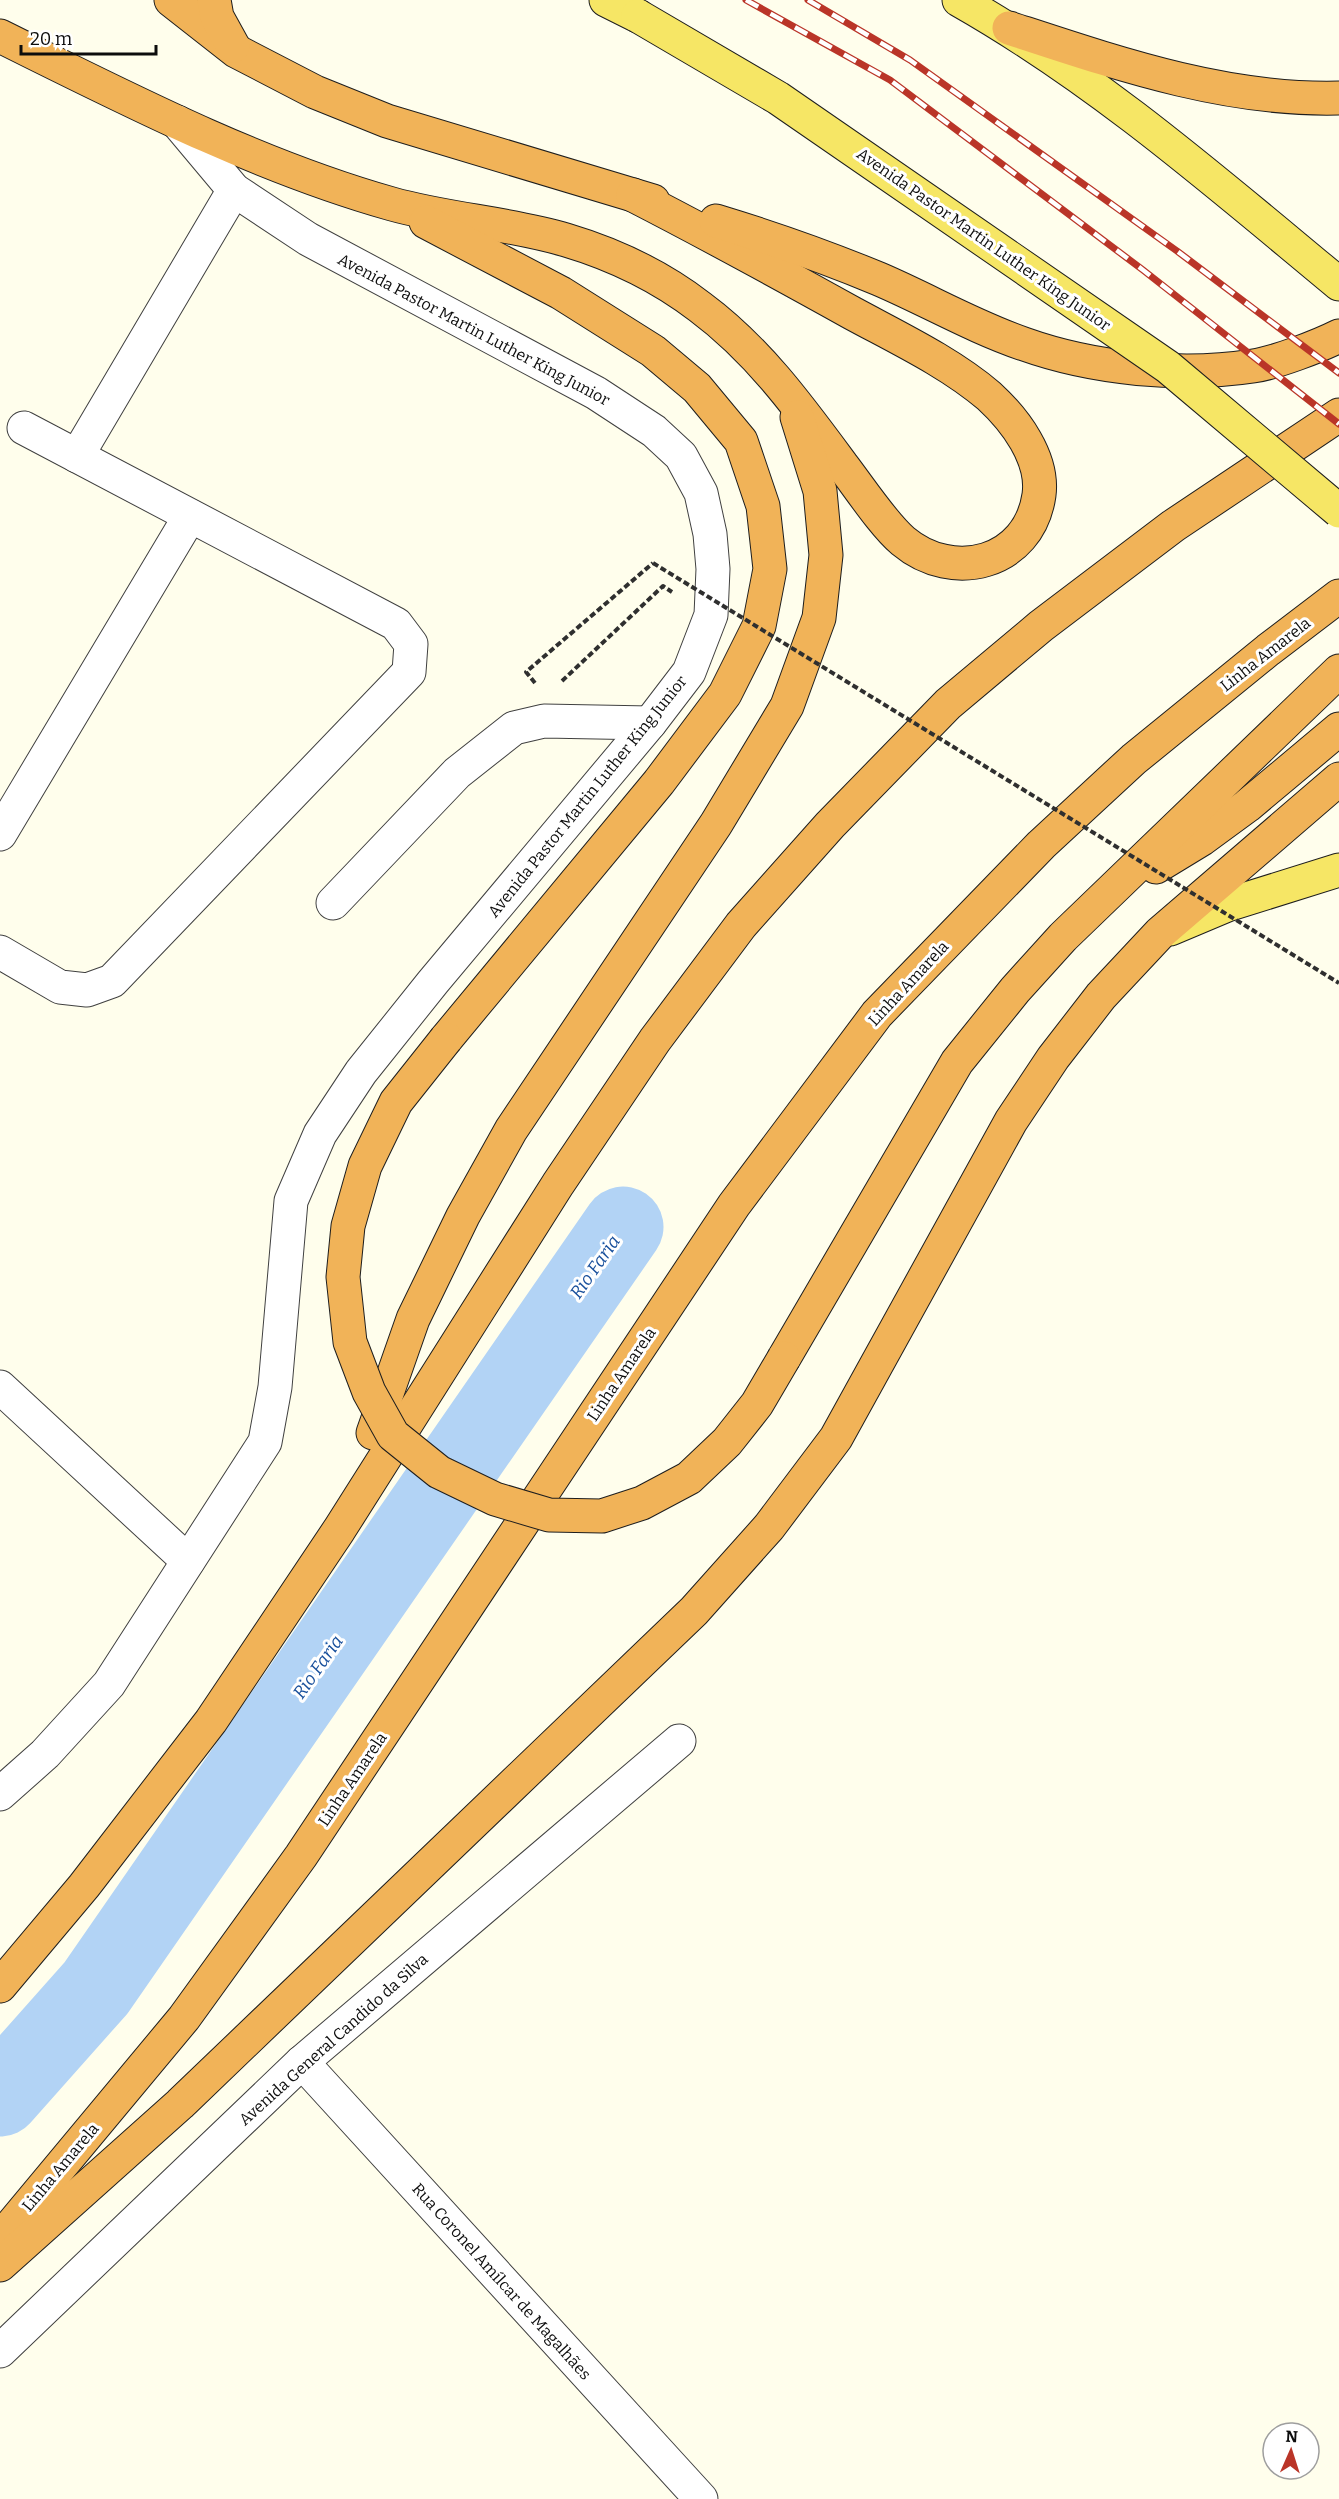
<svg xmlns="http://www.w3.org/2000/svg" width="1339" height="2499" viewBox="0 0 1339 2499" font-family="Bitter,serif">
  <style>
    .lines { fill: none; stroke-linecap: round; stroke-linejoin: round }
    .river { stroke: #b2d3f5; stroke-width: 81 }
    .minor-casing { stroke: #404040; stroke-width: 35 }
    .major-casing { stroke: #1e1e1e; stroke-width: 35 }
    .highway-casing { stroke: #1e1e1e; stroke-width: 35 }
    .path { stroke: #2f2f2f; stroke-width: 4; stroke-dasharray: 6 3; stroke-linecap: butt }
    .minor { stroke: #fff; stroke-width: 33 }
    .major { stroke: #f6e665; stroke-width: 33 }
    .highway { stroke: #f1b358; stroke-width: 33 }
    .rail-casing { stroke: #ba3528; stroke-width: 7 }
    .rail { stroke: #fff; stroke-width: 4.5; stroke-dasharray: 14; stroke-linecap: butt }
    .major-bridge-casing { stroke: #1e1e1e; stroke-width: 35; stroke-linecap: butt }
    .highway-bridge-casing { stroke: #1e1e1e; stroke-width: 35; stroke-linecap: butt }
    .path-bridge { stroke: #2f2f2f; stroke-width: 4; stroke-dasharray: 6 3; stroke-linecap: butt }
    .major-bridge { stroke: #f6e665; stroke-width: 33 }
    .highway-bridge { stroke: #f1b358; stroke-width: 33 }
    .labels { text-anchor: middle; stroke-width: 6; stroke-linejoin: round; paint-order: stroke }
    .street-label { font-size: 16px; fill: #0d0d0d; stroke: #fff }
    .water-label { font-size: 18px; font-style: italic; fill: #19509c; stroke: #fff }
  </style>
  <rect width="100%" height="100%" fill="#fffeec"/>
  <g class="lines">
    <!-- river -->
    <path class="river" d="M 0,2096 L 96,1988 L 623,1227"/>
    <defs>
      <g id="minor">
        <path d="M 77,456 L 234,190"/>
        <path d="M 0,834 L 190,516"/>
        <path d="M 333,903 L 457,773 L 514,728 L 544,721 L 650,723"/>
        <path d="M 0,952 L 60,987 L 87,990 L 112,981 L 409,672 L 411,644 L 396,624 L 24,428"/>
        <path d="M 0,1387 L 188,1561"/>
        <path d="M 0,1794 L 45,1754 L 109,1684 L 265,1442 L 275,1387 L 291,1201 L 320,1134 L 361,1072 L 433,982 L 650,723 L 689,672 L 711,615 L 713,569 L 710,534 L 701,493 L 681,456 L 654,431 L 596,393 L 308,239 L 234,190 L 177,122"/>
        <path d="M 302,2062 L 701,2499"/>
        <path d="M 0,2351 L 302,2062 L 679,1741"/>
      </g>
      <g id="major">
        <path d="M 606,0 L 638,16"/>
        <path d="M 959,0 C 1098,79 1217,183 1339,284"/>
        <path d="M 1170,929 L 1227,905 L 1339,870"/>
      </g>
      <g id="highway">
        <path d="M 171,0 L 236,51 L 315,92 L 387,121 L 653,201"/>
        <path d="M 214,0 L 217,17 L 233,46"/>
        <path d="M 1009,28 C 1116,63 1225,101 1339,98"/>
        <path d="M 0,36 C 125,98 257,166 392,204 C 449,220 509,223 566,240 C 613,254 661,277 700,307 C 758,350 800,408 842,465 C 859,487 883,524 903,541 C 953,583 1029,564 1039,495 C 1044,458 1015,420 989,396 C 949,362 898,338 852,313 C 780,273 707,233 633,195"/>
        <path d="M 716,221 C 772,238 826,257 879,279 C 928,300 974,327 1024,344 C 1094,369 1181,377 1253,366 C 1275,363 1319,346 1339,336"/>
        <path d="M 426,222 L 561,293 L 653,351 L 697,388 L 741,441 L 763,506 L 770,569 L 759,626 L 725,694 L 659,782 L 446,1039"/>
        <path d="M 1156,867 L 1202,839 L 1247,806 L 1339,729"/>
        <path d="M 784,1358 L 957,1062 L 1015,990 L 1063,937 L 1339,671"/>
        <path d="M 373,1433 L 413,1319 L 463,1216 L 511,1130 L 716,824 L 787,706 L 819,618 L 826,555 L 820,491 L 797,417"/>
        <path d="M 0,1986 L 84,1886 L 211,1721 L 339,1530 L 558,1184 L 655,1040 L 741,925 L 830,825 L 948,704 L 1041,626 L 1173,526 L 1339,415"/>
        <path d="M 0,2239 L 184,2018 L 301,1856 L 734,1205 L 877,1014 L 1041,845 L 1134,759 L 1268,650 L 1339,596"/>
        <path d="M 0,2265 L 180,2104 L 694,1611 L 769,1527 L 836,1438 L 1011,1121 L 1053,1058 L 1101,996 L 1160,933 L 1339,779"/>
      </g>
    </defs>
    <!-- minor casing -->
    <use href="#minor" class="minor-casing"/>
    <!-- major casing -->
    <use href="#major" class="major-casing"/>
    <!-- highway casing -->
    <use href="#highway" class="highway-casing"/>
    <!-- path -->
    <g class="path">
      <path d="M 562,681 L 663,586 L 672,592"/>
      <path d="M 535,683 L 526,672 L 653,563"/>
    </g>
    <!-- minor -->
    <use href="#minor" class="minor"/>
    <!-- major -->
    <use href="#major" class="major"/>
    <!-- highway -->
    <use href="#highway" class="highway"/>
    <defs>
      <g id="rail">
        <path d="M 746,0 L 890,80 L 1143,270 L 1339,424"/>
        <path d="M 808,0 L 910,60 L 1177,251 L 1339,373"/>
      </g>
    </defs>
    <!-- rail casing -->
    <use href="#rail" class="rail-casing"/>
    <!-- rail -->
    <use href="#rail" class="rail"/>
    <defs>
      <path id="major-bridge" d="M 638,16 L 778,98 L 1168,367 L 1339,511"/>
      <path id="highway-bridge" d="M 446,1039 L 396,1102 L 365,1166 L 348,1226 L 343,1277 L 350,1342 L 369,1392 L 393,1435 L 439,1472 L 495,1499 L 549,1515 L 602,1516 L 642,1503 L 689,1478 L 727,1442 L 757,1404 L 784,1358"/>
    </defs>
    <!-- major-bridge casing -->
    <use href="#major-bridge" class="major-bridge-casing"/>
    <!-- highway-bridge casing -->
    <use href="#highway-bridge" class="highway-bridge-casing"/>
    <!-- path-bridge -->
    <path class="path-bridge" d="M 653,563 L 1339,983"/>
    <!-- major-bridge -->
    <use href="#major-bridge" class="major-bridge"/>
    <!-- highway-bridge -->
    <use href="#highway-bridge" class="highway-bridge"/>
  </g>
  <g class="labels">
    <!-- street labels -->
    <g class="street-label">
      <text transform="translate(984 239) rotate(35)" y="6">Avenida Pastor Martin Luther King Junior</text>
      <text transform="translate(474 329) rotate(28)" y="6">Avenida Pastor Martin Luther King Junior</text>
      <text transform="translate(1265 654) rotate(-38)" y="6">Linha Amarela</text>
      <text transform="translate(587 796) rotate(-51)" y="6">Avenida Pastor Martin Luther King Junior</text>
      <text transform="translate(908 983) rotate(-47)" y="6">Linha Amarela</text>
      <text transform="translate(621 1374) rotate(-56)" y="6">Linha Amarela</text>
      <text transform="translate(352 1779) rotate(-56)" y="6">Linha Amarela</text>
      <text transform="translate(333 2039) rotate(-42)" y="6">Avenida General Candido da Silva</text>
      <text transform="translate(60 2167) rotate(-50)" y="6">Linha Amarela</text>
      <text transform="translate(502 2281) rotate(48)" y="6">Rua Coronel Amílcar de Magalhães</text>
    </g>
    <!-- water labels -->
    <g class="water-label">
      <text transform="translate(595 1267) rotate(-55)" y="6">Rio Faria</text>
      <text transform="translate(318 1667) rotate(-55)" y="6">Rio Faria</text>
    </g>
  </g>
  <!-- north arrow -->
  <g transform="translate(1291 2451) rotate(3)"><circle r="28" fill="#ffffff" stroke="#9e9e9e" stroke-width="1.5"/>
  <path d="M0-4.5L10 22L0 15L-10 22Z" fill="#ba3528"/>
  <text y="-9" font-size="16" font-weight="bold" text-anchor="middle" fill="#0d0d0d">N</text>
  </g>
  <!-- scale -->
  <path d="M21 45v9h135v-9" fill="none" stroke="#0d0d0d" stroke-width="3"/>
  <text x="30" y="45" font-size="18" fill="#0d0d0d" stroke="#ffffff" stroke-width="4.5" paint-order="stroke">20 m</text>
</svg>
